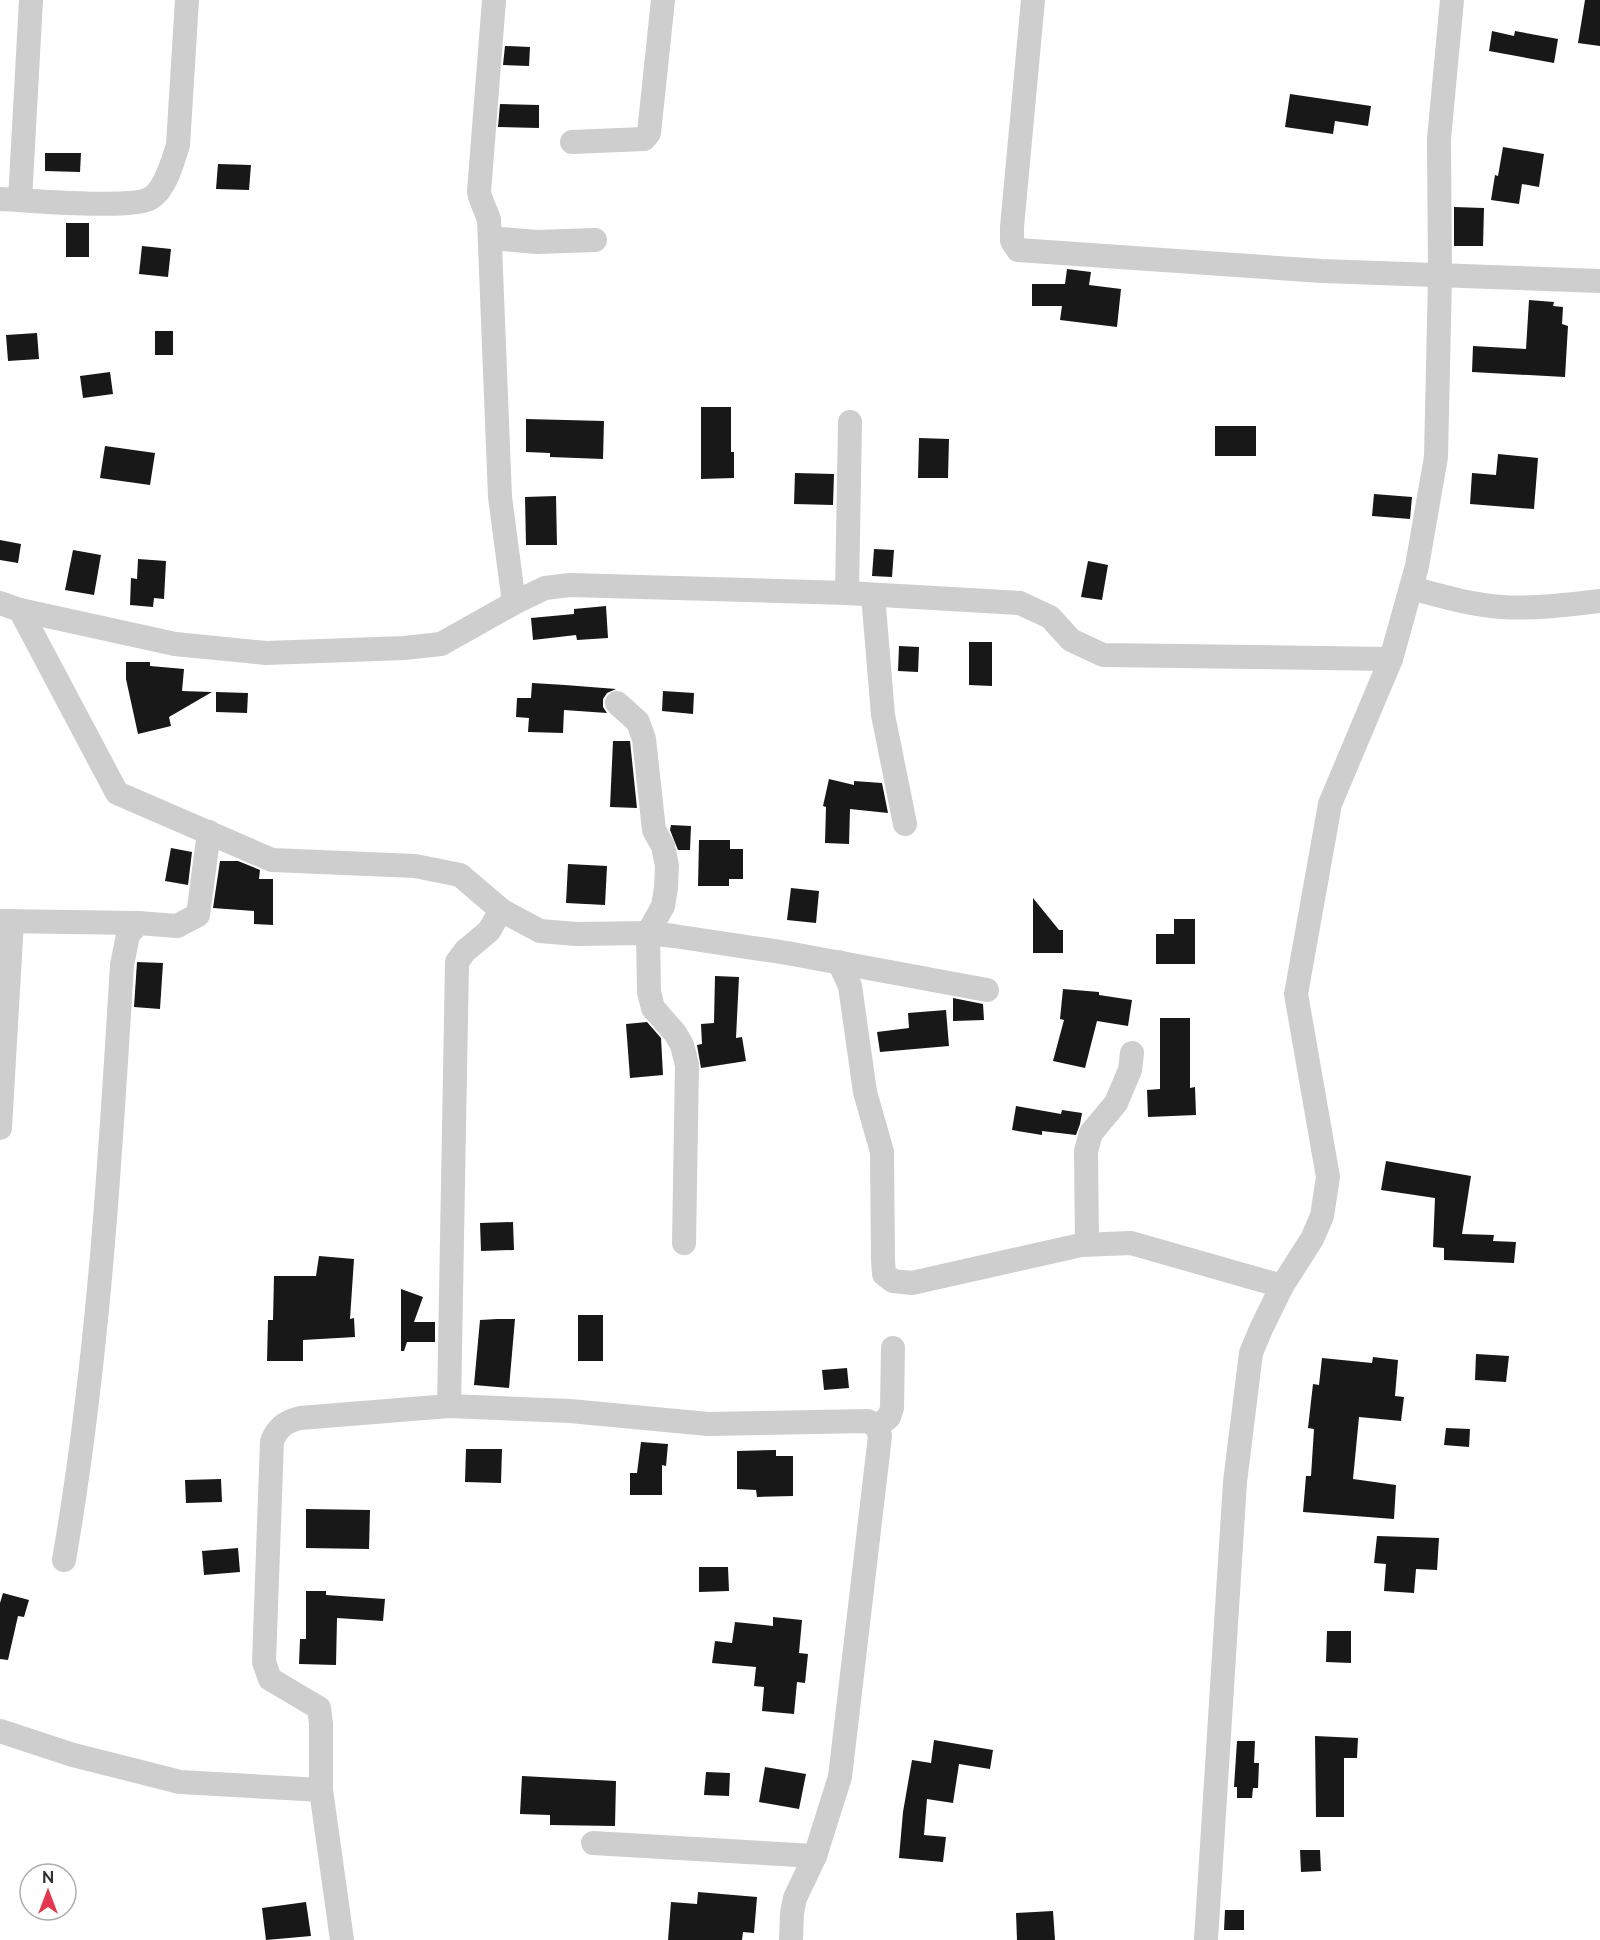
<svg xmlns="http://www.w3.org/2000/svg" width="1600" height="1940" viewBox="0 0 1600 1940" font-family="Raleway,sans-serif">
  <style>
    .building { fill: #181818 }
    .lines { fill: none; stroke-linecap: round; stroke-linejoin: round }
    .minor { stroke: #cecece; stroke-width: 24 }
  </style>
  <rect width="100%" height="100%" fill="#fff"/>
  <!-- building -->
  <g class="building">
    <path d="M 1585,0 L 1600,0 L 1600,46 L 1578,43 Z"/>
    <path d="M 1492,31 L 1514,36 L 1515,31 L 1558,39 L 1554,63 L 1489,51 Z"/>
    <path d="M 505,46 L 530,47 L 529,66 L 503,65 Z"/>
    <path d="M 1290,94 L 1371,106 L 1368,126 L 1335,121 L 1333,134 L 1285,127 Z"/>
    <path d="M 500,104 L 539,105 L 539,128 L 498,127 Z"/>
    <path d="M 1503,147 L 1544,154 L 1539,187 L 1522,184 L 1519,204 L 1491,200 L 1495,175 L 1498,176 Z"/>
    <path d="M 45,153 L 81,153 L 80,172 L 45,171 Z"/>
    <path d="M 218,164 L 251,165 L 249,190 L 216,189 Z"/>
    <path d="M 1454,207 L 1484,208 L 1483,246 L 1454,246 Z"/>
    <rect x="66" y="223" width="23" height="34"/>
    <path d="M 142,246 L 171,249 L 168,277 L 139,274 Z"/>
    <path d="M 1067,269 L 1091,272 L 1089,285 L 1121,289 L 1117,327 L 1060,320 L 1062,306 L 1032,306 L 1032,284 L 1065,284 Z"/>
    <path d="M 1529,300 L 1554,302 L 1553,306 L 1563,307 L 1562,324 L 1568,326 L 1565,377 L 1472,372 L 1473,346 L 1526,349 Z"/>
    <rect x="155" y="331" width="18" height="24"/>
    <path d="M 37,333 L 39,359 L 8,361 L 6,335 Z"/>
    <path d="M 110,372 L 113,394 L 83,398 L 80,376 Z"/>
    <path d="M 701,407 L 731,407 L 731,452 L 734,452 L 734,478 L 701,479 Z"/>
    <path d="M 526,419 L 604,421 L 603,459 L 550,457 L 550,453 L 526,452 Z"/>
    <rect x="1215" y="426" width="41" height="30"/>
    <path d="M 919,438 L 949,439 L 948,478 L 918,478 Z"/>
    <path d="M 105,446 L 155,453 L 150,485 L 100,478 Z"/>
    <path d="M 1498,454 L 1538,458 L 1534,509 L 1470,504 L 1472,473 L 1496,475 Z"/>
    <path d="M 795,473 L 834,474 L 833,505 L 794,504 Z"/>
    <path d="M 1374,494 L 1412,497 L 1410,519 L 1372,516 Z"/>
    <path d="M 556,496 L 557,545 L 526,545 L 525,497 Z"/>
    <path d="M 0,540 L 21,544 L 18,563 L 0,560 Z"/>
    <path d="M 874,549 L 894,550 L 892,577 L 872,576 Z"/>
    <path d="M 73,550 L 101,555 L 94,595 L 65,590 Z"/>
    <path d="M 138,559 L 166,561 L 164,599 L 154,598 L 153,607 L 130,605 L 131,578 L 137,579 Z"/>
    <path d="M 1088,561 L 1108,565 L 1102,600 L 1081,597 Z"/>
    <path d="M 606,606 L 608,638 L 577,640 L 576,635 L 533,640 L 531,618 L 574,614 L 574,609 Z"/>
    <path d="M 969,642 L 992,642 L 992,686 L 969,685 Z"/>
    <path d="M 899,646 L 919,647 L 918,672 L 898,671 Z"/>
    <path d="M 126,662 L 150,662 L 150,666 L 184,669 L 182,691 L 212,692 L 169,717 L 171,726 L 138,734 L 126,679 Z"/>
    <path d="M 532,683 L 565,685 L 616,689 L 607,693 L 603,699 L 603,707 L 607,713 L 564,710 L 563,733 L 528,732 L 529,718 L 516,717 L 517,698 L 531,698 Z"/>
    <path d="M 663,691 L 694,693 L 693,714 L 662,711 Z"/>
    <path d="M 216,692 L 248,693 L 247,713 L 216,712 Z"/>
    <path d="M 613,741 L 630,741 L 637,808 L 610,807 Z"/>
    <path d="M 829,779 L 854,785 L 854,781 L 882,783 L 888,813 L 850,809 L 849,844 L 825,843 L 826,807 L 823,806 Z"/>
    <path d="M 671,825 L 691,826 L 690,850 L 678,850 L 670,830 Z"/>
    <path d="M 699,840 L 730,840 L 730,849 L 743,849 L 743,879 L 729,879 L 729,886 L 698,886 Z"/>
    <path d="M 171,848 L 192,852 L 188,885 L 165,881 Z"/>
    <path d="M 220,861 L 238,861 L 260,870 L 259,879 L 273,879 L 273,925 L 254,924 L 254,911 L 213,908 Z"/>
    <path d="M 568,864 L 607,866 L 605,905 L 566,903 Z"/>
    <path d="M 791,888 L 819,891 L 816,923 L 787,920 Z"/>
    <path d="M 1033,898 L 1059,930 L 1063,930 L 1063,953 L 1033,953 Z"/>
    <path d="M 1174,919 L 1195,919 L 1195,964 L 1156,964 L 1156,934 L 1174,934 Z"/>
    <path d="M 137,962 L 163,963 L 160,1009 L 134,1007 Z"/>
    <path d="M 715,976 L 739,977 L 736,1038 L 742,1037 L 746,1061 L 701,1068 L 697,1045 L 702,1044 L 701,1024 L 714,1023 Z"/>
    <path d="M 1063,989 L 1099,992 L 1099,995 L 1132,1000 L 1128,1026 L 1097,1021 L 1085,1068 L 1053,1061 L 1064,1020 L 1060,1019 Z"/>
    <path d="M 953,998 L 983,1004 L 984,1020 L 953,1021 Z"/>
    <path d="M 946,1010 L 949,1046 L 880,1052 L 877,1032 L 909,1028 L 908,1013 Z"/>
    <path d="M 1160,1018 L 1190,1018 L 1190,1088 L 1195,1087 L 1196,1115 L 1148,1117 L 1147,1090 L 1160,1089 Z"/>
    <path d="M 647,1022 L 661,1038 L 663,1075 L 630,1078 L 626,1024 Z"/>
    <path d="M 1016,1106 L 1061,1114 L 1062,1110 L 1082,1113 L 1080,1124 L 1076,1135 L 1042,1131 L 1042,1135 L 1012,1130 Z"/>
    <path d="M 1386,1161 L 1471,1176 L 1462,1234 L 1494,1235 L 1493,1241 L 1516,1242 L 1514,1263 L 1444,1260 L 1444,1248 L 1433,1247 L 1435,1198 L 1381,1190 Z"/>
    <path d="M 513,1222 L 514,1250 L 481,1251 L 480,1223 Z"/>
    <path d="M 319,1256 L 354,1259 L 350,1319 L 354,1318 L 355,1337 L 303,1340 L 303,1361 L 267,1361 L 268,1320 L 273,1320 L 274,1276 L 316,1276 Z"/>
    <path d="M 401,1289 L 423,1297 L 414,1322 L 435,1322 L 435,1342 L 407,1342 L 404,1351 L 401,1351 Z"/>
    <rect x="578" y="1315" width="25" height="46"/>
    <path d="M 497,1319 L 515,1319 L 509,1388 L 474,1385 L 480,1320 Z"/>
    <path d="M 1476,1354 L 1509,1356 L 1506,1382 L 1475,1380 Z"/>
    <path d="M 1373,1357 L 1398,1360 L 1395,1396 L 1404,1397 L 1401,1421 L 1359,1417 L 1353,1479 L 1396,1485 L 1394,1519 L 1303,1512 L 1306,1476 L 1311,1476 L 1314,1429 L 1308,1428 L 1313,1384 L 1319,1385 L 1322,1358 L 1372,1363 Z"/>
    <path d="M 847,1368 L 849,1388 L 824,1390 L 822,1370 Z"/>
    <path d="M 1446,1428 L 1470,1429 L 1469,1447 L 1444,1445 Z"/>
    <path d="M 641,1442 L 668,1444 L 666,1466 L 662,1465 L 662,1495 L 630,1495 L 630,1473 L 637,1473 Z"/>
    <path d="M 466,1449 L 502,1449 L 501,1483 L 465,1482 Z"/>
    <path d="M 776,1450 L 776,1456 L 793,1456 L 793,1496 L 757,1497 L 756,1490 L 737,1489 L 737,1451 Z"/>
    <path d="M 221,1479 L 222,1502 L 186,1503 L 185,1480 Z"/>
    <path d="M 306,1509 L 370,1510 L 369,1549 L 306,1548 Z"/>
    <path d="M 1377,1536 L 1439,1538 L 1437,1570 L 1416,1569 L 1414,1593 L 1384,1591 L 1386,1564 L 1374,1563 Z"/>
    <path d="M 238,1548 L 240,1572 L 204,1575 L 202,1551 Z"/>
    <path d="M 699,1567 L 728,1567 L 729,1591 L 699,1592 Z"/>
    <path d="M 306,1591 L 326,1591 L 326,1595 L 385,1599 L 383,1621 L 337,1618 L 336,1665 L 299,1664 L 300,1639 L 306,1639 Z"/>
    <path d="M 3,1593 L 29,1600 L 24,1617 L 18,1616 L 8,1660 L 0,1659 L 0,1603 Z"/>
    <path d="M 773,1617 L 802,1620 L 799,1653 L 808,1654 L 805,1683 L 797,1682 L 794,1714 L 762,1711 L 764,1687 L 754,1686 L 756,1667 L 712,1663 L 715,1641 L 732,1643 L 735,1622 L 773,1626 Z"/>
    <path d="M 1327,1631 L 1351,1631 L 1351,1663 L 1326,1662 Z"/>
    <path d="M 1315,1736 L 1358,1738 L 1357,1758 L 1344,1758 L 1344,1817 L 1316,1817 Z"/>
    <path d="M 934,1740 L 993,1750 L 990,1769 L 959,1764 L 953,1803 L 927,1799 L 924,1835 L 946,1837 L 943,1862 L 899,1858 L 903,1812 L 912,1760 L 931,1763 Z"/>
    <path d="M 1237,1741 L 1255,1741 L 1254,1763 L 1259,1763 L 1258,1788 L 1253,1788 L 1252,1798 L 1237,1798 L 1237,1787 L 1234,1787 Z"/>
    <path d="M 765,1767 L 806,1774 L 799,1809 L 759,1802 Z"/>
    <path d="M 706,1772 L 730,1773 L 729,1796 L 704,1795 Z"/>
    <path d="M 522,1776 L 616,1781 L 615,1826 L 550,1825 L 550,1815 L 520,1814 Z"/>
    <path d="M 1300,1850 L 1320,1850 L 1321,1871 L 1301,1872 Z"/>
    <path d="M 698,1892 L 757,1897 L 754,1933 L 743,1932 L 742,1940 L 668,1940 L 671,1902 L 697,1904 Z"/>
    <path d="M 306,1902 L 311,1936 L 266,1940 L 262,1908 Z"/>
    <path d="M 1225,1910 L 1244,1910 L 1244,1930 L 1224,1930 Z"/>
    <path d="M 1053,1911 L 1055,1940 L 1017,1940 L 1016,1913 Z"/>
  </g>
  <g class="lines">
    <!-- minor -->
    <g class="minor">
      <path d="M 494,0 L 479,192 C 481,203 486,209 489,220 L 500,497 L 514,603"/>
      <path d="M 1033,0 L 1012,227 L 1012,241 L 1018,250 L 1322,271 L 1600,281"/>
      <path d="M 572,142 L 644,139 L 649,133 L 663,0"/>
      <path d="M 0,199 C 28,200 132,210 151,198 C 166,189 173,160 178,145 L 187,0"/>
      <path d="M 20,200 L 31,0"/>
      <path d="M 490,238 L 536,242 L 595,240"/>
      <path d="M 1411,588 C 1441,596 1471,605 1502,607 C 1534,609 1568,605 1600,601"/>
      <path d="M 847,593 L 850,422"/>
      <path d="M 873,595 L 883,715 L 905,824"/>
      <path d="M 0,603 L 20,610 L 175,644 L 266,653 L 404,648 L 441,644 L 514,603 L 545,588 L 570,585 L 847,593 L 1020,603 L 1050,617 L 1071,640 L 1103,655 L 1391,659"/>
      <path d="M 20,610 L 117,793 L 272,860 L 415,866 L 460,875 L 501,910 L 540,931 L 576,934 L 648,933 L 674,936 L 787,953 L 987,990"/>
      <path d="M 617,703 L 638,722 L 644,739 L 654,830 L 663,846 L 667,866 L 666,888 L 663,906 L 648,933 L 649,992 L 653,1008 L 675,1033 L 682,1045 L 687,1065 L 684,1243"/>
      <path d="M 0,921 L 138,923 L 177,926 L 198,915 L 209,832"/>
      <path d="M 839,962 L 850,986 L 865,1092 L 882,1152 L 883,1260 L 884,1274 L 893,1281 L 912,1283 L 1081,1245 L 1131,1243 L 1282,1286"/>
      <path d="M 0,1128 L 12,921"/>
      <path d="M 1087,1244 L 1086,1151 L 1091,1133 L 1116,1103 L 1130,1070 L 1132,1053"/>
      <path d="M 449,1406 L 457,962 L 465,951 L 489,931 L 501,910"/>
      <path d="M 877,1427 L 889,1417 L 892,1408 L 893,1348"/>
      <path d="M 64,1560 C 98,1364 110,1164 122,965 L 128,935 L 138,923"/>
      <path d="M 0,1731 L 73,1755 L 180,1782 L 321,1790"/>
      <path d="M 593,1843 L 815,1856"/>
      <path d="M 342,1940 L 321,1790 L 321,1724 L 319,1708 L 270,1679 L 264,1662 L 272,1441 C 278,1427 285,1422 300,1418 L 449,1406 L 570,1411 L 708,1424 L 868,1421 L 877,1427 L 880,1436 L 840,1777 L 815,1856 L 795,1898 L 792,1913 L 791,1940"/>
      <path d="M 1206,1940 L 1235,1482 L 1251,1353 L 1261,1329 L 1282,1286 L 1312,1239 L 1322,1216 L 1328,1177 L 1296,994 L 1330,804 L 1391,659 L 1417,566 L 1436,457 L 1440,276 L 1439,139 L 1452,0"/>
    </g>
  </g>
  <!-- north arrow -->
  <g transform="translate(48 1892)"><circle r="28" fill="#ffffff" stroke="#adadad" stroke-width="1.5"/>
  <path d="M0-4.5L10 22L0 15L-10 22Z" fill="#e3384f"/>
  <text y="-9" font-size="16" font-weight="bold" text-anchor="middle" fill="#313131">N</text>
  </g>
</svg>
